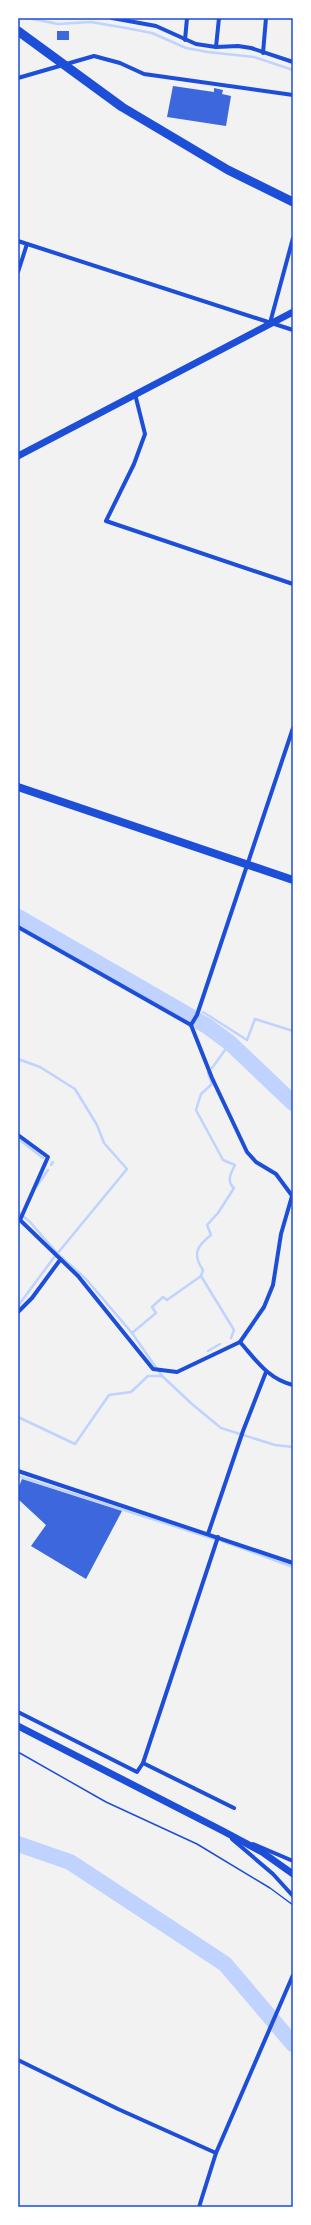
<svg xmlns="http://www.w3.org/2000/svg" width="311" height="2225" viewBox="0 0 311 2225" font-family="Rubik,sans-serif">
  <style>
    .lines { fill: none; stroke-linecap: round; stroke-linejoin: round }
    .stream { stroke: #bfd3fe; stroke-width: 2.5 }
    .river { stroke: #bfd3fe; stroke-width: 16 }
    .building { fill: #3d67dc }
    .path { stroke: #1d4ed8; stroke-width: 1.5 }
    .minor { stroke: #1d4ed8; stroke-width: 4 }
    .secondary { stroke: #1d4ed8; stroke-width: 7 }
    .primary { stroke: #1d4ed8; stroke-width: 8 }
    .trunk { stroke: #1d4ed8; stroke-width: 9 }
    .neatline { fill: none; stroke: #1d4ed8; stroke-width: 1.5 }
  </style>
  <rect width="100%" height="100%" fill="#f2f2f2"/>
  <g class="lines">
    <!-- stream -->
    <g class="stream">
      <path d="M 28,18 L 58,24 L 91,22 L 126,28 L 152,33 L 186,48 L 208,52 L 254,57 L 293,70"/>
      <path d="M 203,1012 L 247,1040 L 255,1019 L 293,1031"/>
      <path d="M 199,1022 L 199,1021"/>
      <path d="M 18,1059 L 40,1067 L 75,1089 L 97,1125 L 104,1143 L 127,1169 L 52,1260 L 18,1306"/>
      <path d="M 212,1068 L 230,1043"/>
      <path d="M 21,1141 L 43,1158"/>
      <path d="M 51,1165 L 53,1162"/>
      <path d="M 37,1186 L 48,1170"/>
      <path d="M 18,1212 L 30,1222 L 58,1254 L 86,1279 L 132,1333 L 162,1376 L 192,1404 L 221,1428 L 275,1445 L 293,1447"/>
      <path d="M 18,1225 L 19,1225"/>
      <path d="M 201,1276 L 234,1330 L 231,1338"/>
      <path d="M 132,1333 L 156,1313 L 152,1307 L 163,1297 L 167,1300 L 201,1276 L 203,1270 C 192,1254 197,1246 211,1235 L 207,1225 L 218,1213 L 234,1188 C 226,1181 231,1173 235,1165 L 223,1160 L 196,1110 L 201,1094 L 212,1084 L 208,1073"/>
      <path d="M 208,1351 L 220,1344"/>
      <path d="M 18,1417 L 75,1444 L 109,1395 L 131,1392 L 148,1376 L 162,1376"/>
      <path d="M 18,1476 L 214,1539"/>
      <path d="M 222,1541 L 293,1567"/>
    </g>
    <!-- river -->
    <g class="river">
      <path d="M 18,917 L 207,1026 L 230,1043 L 293,1103"/>
      <path d="M 18,1844 L 70,1862 L 225,1964 L 293,2044"/>
    </g>
  </g>
  <!-- building -->
  <g class="building">
    <rect x="57" y="31" width="12" height="9"/>
    <path d="M 173,86 L 214,92 L 214,88 L 223,90 L 222,94 L 231,96 L 226,126 L 167,117 Z"/>
    <path d="M 22,1479 L 122,1511 L 86,1579 L 31,1546 L 46,1525 L 18,1499 L 18,1489 Z"/>
  </g>
  <g class="lines">
    <!-- path -->
    <path class="path" d="M 18,1752 L 106,1802 L 197,1844 L 270,1888 L 293,1905"/>
    <!-- minor -->
    <g class="minor">
      <path d="M 112,18 L 156,26 L 196,44 L 216,47 L 238,46 L 251,48 L 293,62"/>
      <path d="M 185,40 L 187,18"/>
      <path d="M 216,47 L 219,18"/>
      <path d="M 263,53 L 266,18"/>
      <path d="M 18,78 L 94,56 L 120,63 L 144,74 L 293,95"/>
      <path d="M 18,241 L 293,330"/>
      <path d="M 18,272 L 27,244"/>
      <path d="M 270,323 L 293,238"/>
      <path d="M 135,394 L 145,434 L 134,464 L 106,521 L 293,584"/>
      <path d="M 293,728 L 197,1015 L 191,1025 L 212,1078 L 247,1152 L 256,1162 L 276,1174 L 293,1197"/>
      <path d="M 18,927 L 191,1025"/>
      <path d="M 18,1135 L 48,1157 L 20,1220"/>
      <path d="M 20,1220 L 78,1276 L 153,1369 L 177,1372 L 240,1342 L 264,1307 L 273,1285 L 281,1234 L 292,1196"/>
      <path d="M 18,1312 L 32,1298 L 60,1260"/>
      <path d="M 240,1342 C 256,1360 268,1379 293,1385"/>
      <path d="M 18,1471 L 293,1563"/>
      <path d="M 208,1534 L 243,1431 L 266,1372"/>
      <path d="M 18,1712 L 137,1772 L 143,1763 L 218,1537"/>
      <path d="M 143,1763 L 234,1808"/>
      <path d="M 232,1839 L 273,1874 L 293,1896"/>
      <path d="M 253,1844 L 293,1861"/>
      <path d="M 18,2060 L 118,2109 L 216,2153"/>
      <path d="M 199,2207 L 216,2153 L 293,1975"/>
    </g>
    <!-- secondary -->
    <g class="secondary">
      <path d="M 18,456 L 293,312"/>
      <path d="M 18,1726 L 223,1831 L 262,1852 L 293,1874"/>
    </g>
    <!-- primary -->
    <path class="primary" d="M 18,787 L 293,880"/>
    <!-- trunk -->
    <path class="trunk" d="M 18,31 L 122,107 L 228,170 L 293,202"/>
  </g>
  <!-- border -->
  <rect width="311" height="2225" fill="none" stroke="#ffffff" stroke-width="38"/>
  <rect x="19" y="19" width="273" height="2187" class="neatline"/>
</svg>
